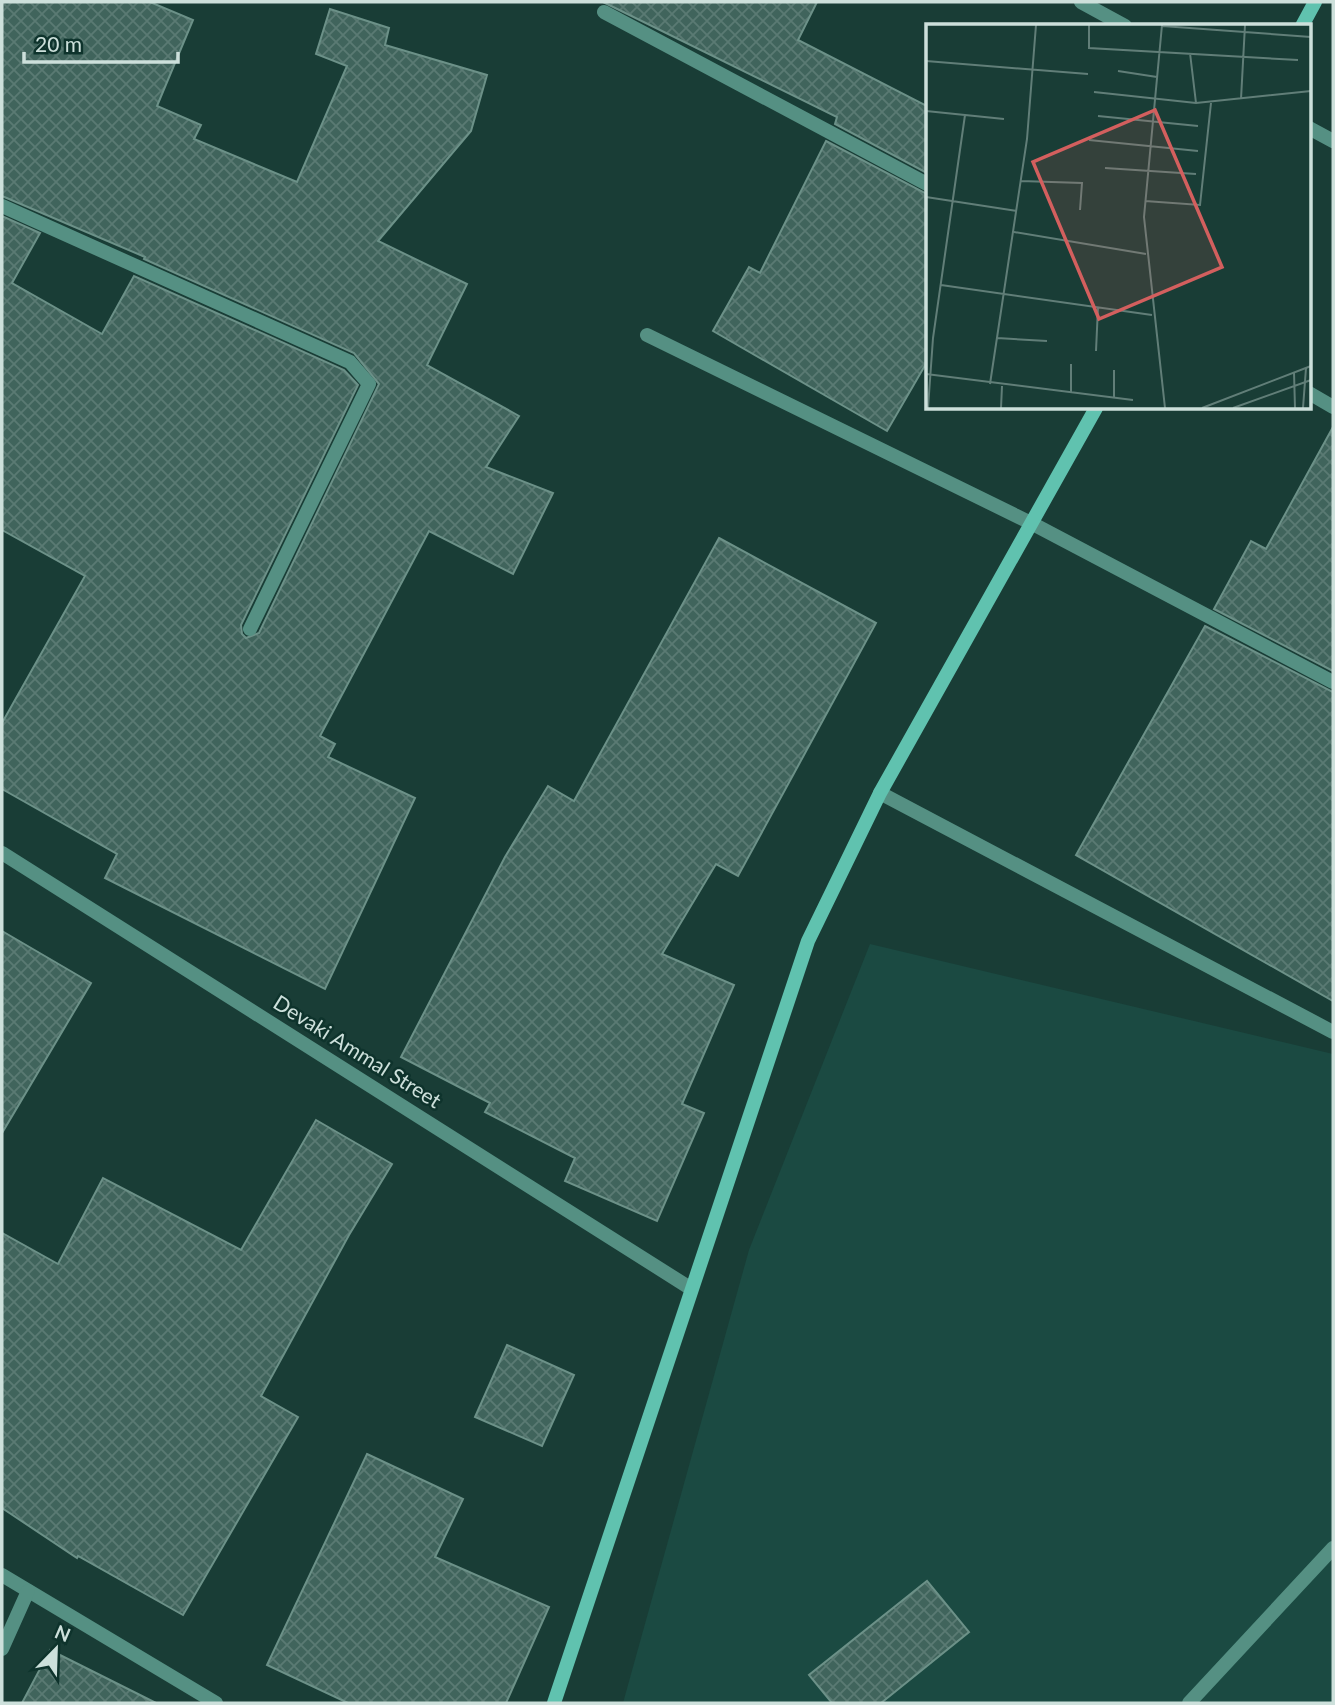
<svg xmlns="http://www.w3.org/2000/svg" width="1335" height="1705" viewBox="0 0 1335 1705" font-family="Lato,sans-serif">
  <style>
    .built { fill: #1b4a42 }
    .building { fill: url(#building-cross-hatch); stroke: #6c9188; stroke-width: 2 }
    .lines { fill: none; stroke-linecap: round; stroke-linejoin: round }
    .lane { stroke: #559083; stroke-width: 14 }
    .street { stroke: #559083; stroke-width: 14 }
    .secondary { stroke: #60c2af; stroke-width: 14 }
    .labels { text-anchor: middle; stroke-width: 5; stroke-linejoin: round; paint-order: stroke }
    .street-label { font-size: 21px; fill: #cde0db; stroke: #0e332c }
    .inset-road { fill: none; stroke: #617e78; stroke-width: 2 }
    .view { fill: #d35f5e; fill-opacity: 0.15; stroke: #d35f5e; stroke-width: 3.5 }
    .inset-edge { fill: none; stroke: #cde0db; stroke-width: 3.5 }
  </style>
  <defs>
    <pattern id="building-cross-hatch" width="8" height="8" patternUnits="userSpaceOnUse" patternTransform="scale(1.75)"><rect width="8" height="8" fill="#40645c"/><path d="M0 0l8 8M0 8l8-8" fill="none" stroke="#5a7a73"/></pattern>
  </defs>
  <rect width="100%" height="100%" fill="#193d36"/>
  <!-- built -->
  <path class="built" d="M 870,944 L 1333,1054 L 1333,1703 L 623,1703 L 749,1250 Z"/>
  <!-- building -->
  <g class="building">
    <path d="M 2,2 L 150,2 L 193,20 L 157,106 L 201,125 L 194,139 L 297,182 L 347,66 L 316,54 L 330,9 L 389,28 L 385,45 L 487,75 L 471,131 L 378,241 L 467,284 L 427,365 L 519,416 L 486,467 L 553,493 L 513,574 L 429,531 L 320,736 L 335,744 L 328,757 L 415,798 L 325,989 L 105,878 L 117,854 L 2,789 L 2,723 L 85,576 L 2,530 L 2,216 L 40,233 L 12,283 L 102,334 L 134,276 L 344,370 L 358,385 L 241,625 L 242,634 L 246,638 L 259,633 L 379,384 L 354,353 L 144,259 L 145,257 L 2,196 Z"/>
    <path d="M 603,2 L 817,2 L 798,40 L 927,106 L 927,173 L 835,124 L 837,117 Z"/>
    <path d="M 826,141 L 927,194 L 927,362 L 887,431 L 713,331 L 749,267 L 760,273 Z"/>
    <path d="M 1333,427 L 1333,671 L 1214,609 L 1251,541 L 1266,549 Z"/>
    <path d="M 719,538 L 876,623 L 738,876 L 716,864 L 662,954 L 734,985 L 682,1104 L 704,1113 L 657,1221 L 565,1181 L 575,1158 L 485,1112 L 490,1103 L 401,1057 L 505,857 L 548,786 L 574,801 Z"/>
    <path d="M 1205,626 L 1333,692 L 1333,1001 L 1076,855 Z"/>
    <path d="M 2,931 L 91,983 L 2,1133 Z"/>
    <path d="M 316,1120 L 392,1164 L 349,1235 L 261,1396 L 298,1417 L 183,1615 L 78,1556 L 77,1558 L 2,1508 L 2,1233 L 58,1264 L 103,1178 L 241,1250 Z"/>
    <path d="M 507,1345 L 574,1375 L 542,1446 L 475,1417 Z"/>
    <path d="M 367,1454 L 463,1499 L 435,1557 L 549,1607 L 506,1703 L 348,1703 L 267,1665 Z"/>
    <path d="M 927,1581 L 969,1632 L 881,1703 L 832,1703 L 809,1675 Z"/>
    <path d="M 50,1650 L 156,1703 L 22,1703 Z"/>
  </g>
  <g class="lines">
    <!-- lane -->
    <path class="lane" d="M 1189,1703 L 1333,1548"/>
    <!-- street -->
    <g class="street">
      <path d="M 1081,2 L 1125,26"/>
      <path d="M 604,12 L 927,184"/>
      <path d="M 1309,128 L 1333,141"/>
      <path d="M 2,206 L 350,362 L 369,384 L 250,629"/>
      <path d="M 647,335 L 1033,524 L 1333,682"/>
      <path d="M 1309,393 L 1333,407"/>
      <path d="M 880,793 L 1333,1032"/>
      <path d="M 2,853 L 690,1288"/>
      <path d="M 2,1575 L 216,1703"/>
      <path d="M 2,1649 L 28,1591"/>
    </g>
    <!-- secondary -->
    <g class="secondary">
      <path d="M 1302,26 L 1315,2"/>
      <path d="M 554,1703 L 808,941 L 880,793 L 1096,408"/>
    </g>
  </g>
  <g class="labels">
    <!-- street labels -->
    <g class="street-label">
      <text transform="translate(357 1052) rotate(32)" y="7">Devaki Ammal Street</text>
    </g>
  </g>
  <!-- overview -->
  <g transform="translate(926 24)">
    <rect width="385" height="385" fill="#193d36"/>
    <path class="inset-road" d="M 163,1 L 163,24 L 372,36M 236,1 L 218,193 L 239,384M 236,2 L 385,13M 264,29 L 270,79M 0,37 L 162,50M 192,47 L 231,53M 168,68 L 270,79 L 385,67M 315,75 L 319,1M 0,87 L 78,95M 172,92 L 272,102M 163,116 L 272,127M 179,144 L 270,150M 95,157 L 156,159 L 154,186M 0,173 L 91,187M 219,177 L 274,181 L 285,79M 88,208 L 220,230M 15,261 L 226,291M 71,314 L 121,317M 170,327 L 172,283M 145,340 L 145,369M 188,346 L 188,374M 368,348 L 369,384M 0,350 L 207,376M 64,360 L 101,115 L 110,1M 2,384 L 7,314 L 39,91M 75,384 L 76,362M 276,384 L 385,342M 307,384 L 385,356M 377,384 L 380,344"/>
    <path class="view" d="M 229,86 L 296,243 L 173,295 L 107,138 Z"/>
    <rect width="385" height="385" class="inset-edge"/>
  </g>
  <!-- border -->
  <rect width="1335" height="1705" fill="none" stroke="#cde0db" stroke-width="7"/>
  <!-- north arrow -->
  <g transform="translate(56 1649) rotate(23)" stroke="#0e332c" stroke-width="5" paint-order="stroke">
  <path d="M0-5L12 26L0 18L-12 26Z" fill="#cde0db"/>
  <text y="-10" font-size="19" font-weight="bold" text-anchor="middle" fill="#cde0db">N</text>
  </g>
  <!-- scale -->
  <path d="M24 52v10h154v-10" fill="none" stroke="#cde0db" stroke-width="3.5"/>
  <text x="35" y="52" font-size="21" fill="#cde0db" stroke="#0e332c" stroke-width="5" paint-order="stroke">20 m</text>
</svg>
